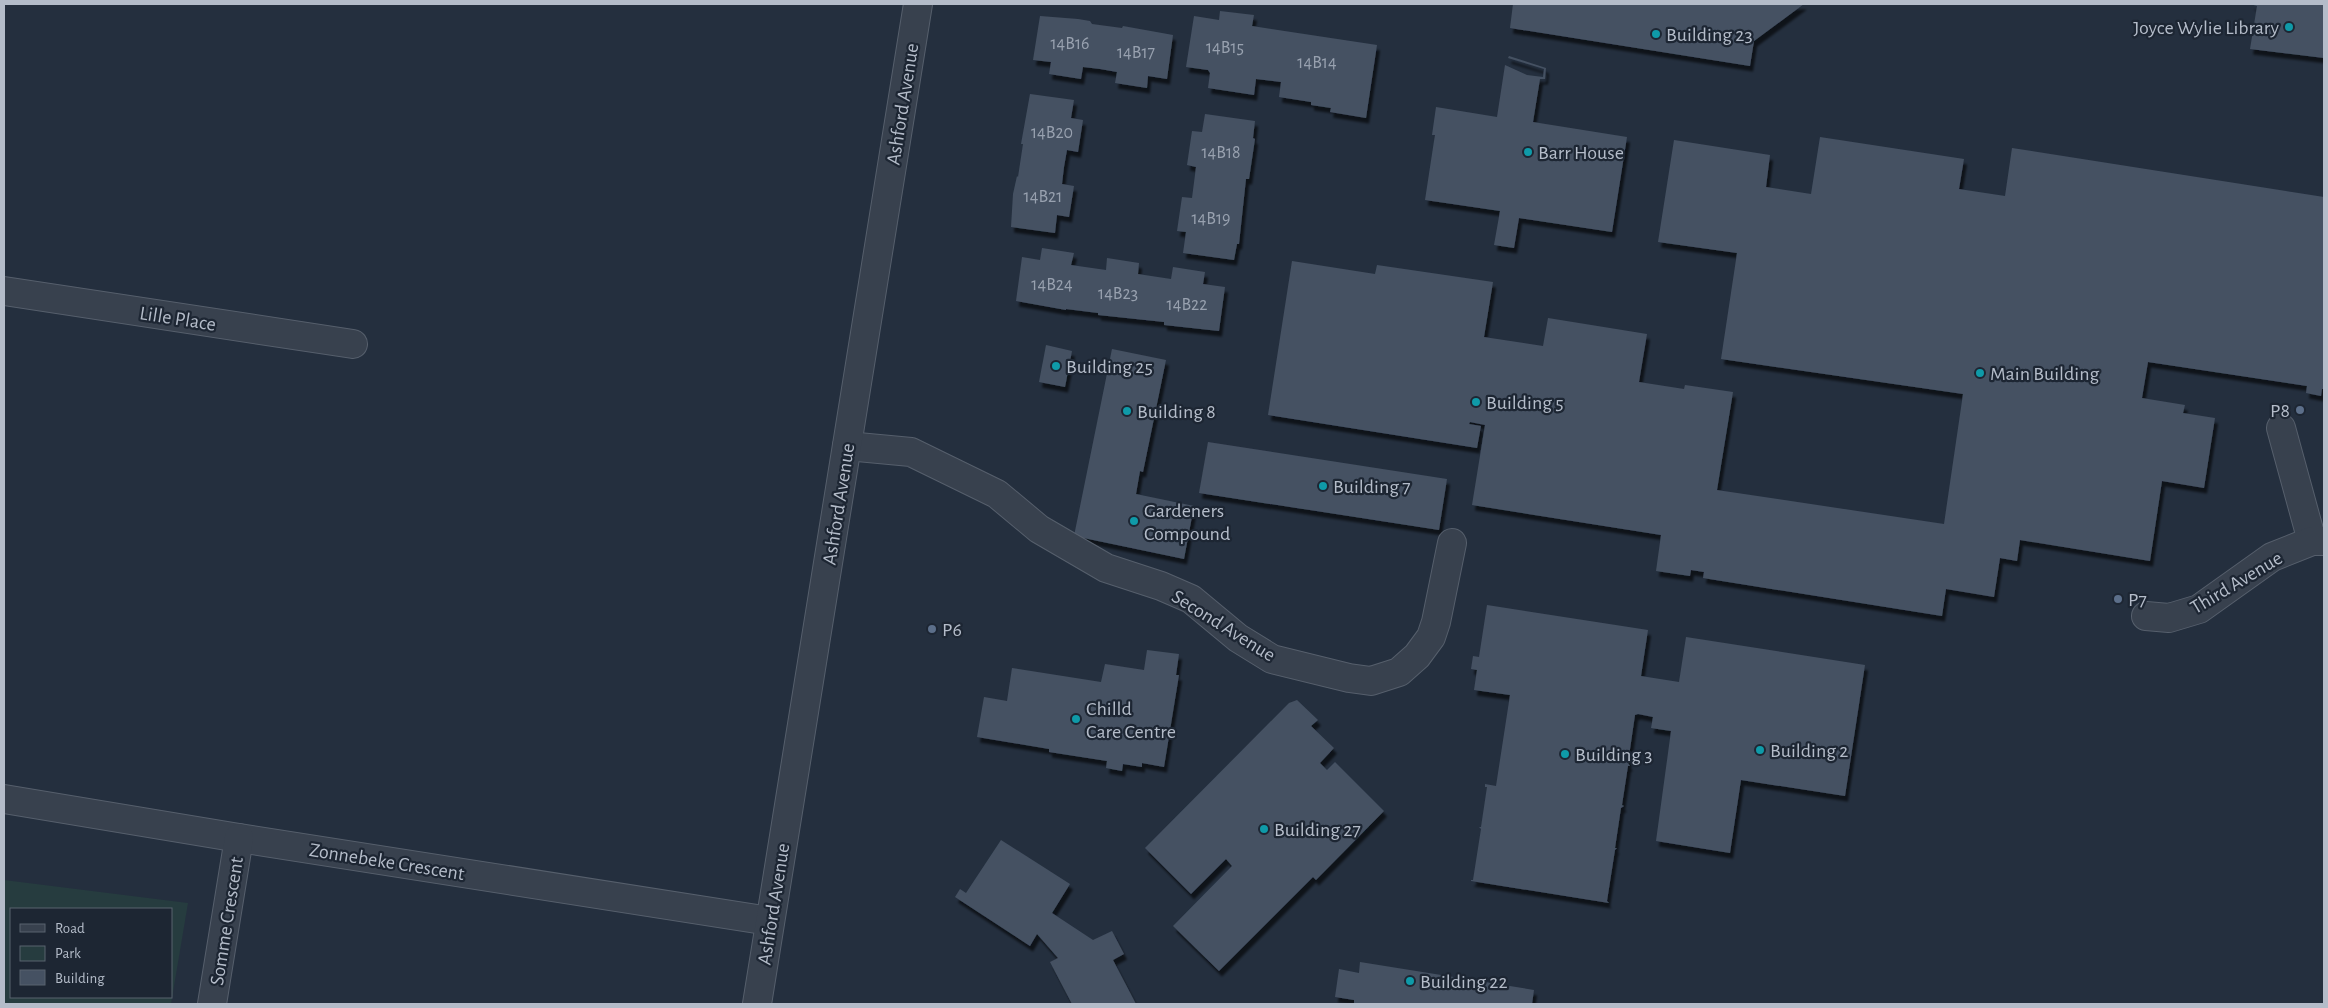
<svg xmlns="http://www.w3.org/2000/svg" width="2328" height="1008" viewBox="0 0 2328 1008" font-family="'Alegreya Sans',sans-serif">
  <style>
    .green { fill: #263c3f; fill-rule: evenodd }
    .building { fill: #455162; filter: url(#shadow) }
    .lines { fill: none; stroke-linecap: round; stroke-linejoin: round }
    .minor-casing { stroke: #565f6c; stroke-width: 30 }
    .minor { stroke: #38414e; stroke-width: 28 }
    .culture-dot { fill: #0f9aa8; stroke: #1d2633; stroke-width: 2 }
    .service-dot { fill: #5c6f8a; stroke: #1d2633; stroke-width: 2 }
    .labels { text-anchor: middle; stroke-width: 4.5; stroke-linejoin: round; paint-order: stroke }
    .number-label { font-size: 18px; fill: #98a1af }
    .poi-label { font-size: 20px; fill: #b4bcc9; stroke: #1d2633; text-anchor: start }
    .street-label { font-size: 20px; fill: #b4bcc9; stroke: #1d2633 }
  </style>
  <defs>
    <filter id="shadow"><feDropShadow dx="3" dy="5.5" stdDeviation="1" flood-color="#0009"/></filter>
  </defs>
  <rect width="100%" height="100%" fill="#242f3e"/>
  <!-- green -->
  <path class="green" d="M 4,880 L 188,903 L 171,1004 L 4,1004 ZM 11,909 L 171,909 L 171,997 L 11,997 Z"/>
  <!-- building -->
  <g class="building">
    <path d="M 1513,4 L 1804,4 L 1754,41 L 1750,66 L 1510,28 Z"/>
    <path d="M 2250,4 L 2324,4 L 2324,58 L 2250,49 L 2257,6 Z"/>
    <path d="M 1220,11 L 1254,15 L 1252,26 L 1377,45 L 1366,118 L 1330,112 L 1331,108 L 1311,105 L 1311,102 L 1279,97 L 1281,82 L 1256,79 L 1254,95 L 1208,88 L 1210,73 L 1208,70 L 1186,67 L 1194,16 L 1219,20 Z"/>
    <path d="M 1040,16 L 1078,19 L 1090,21 L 1092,24 L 1122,28 L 1123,26 L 1173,35 L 1167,79 L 1148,76 L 1147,88 L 1115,83 L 1117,72 L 1100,69 L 1083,67 L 1081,79 L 1049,74 L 1051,62 L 1033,60 Z"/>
    <path d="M 1509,56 L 1546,68 L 1545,79 L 1540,79 L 1533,122 L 1627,137 L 1612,232 L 1519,218 L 1514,248 L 1494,245 L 1500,211 L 1425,200 L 1434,141 L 1435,135 L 1432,135 L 1436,107 L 1497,117 L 1505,65 L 1527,75 L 1543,77 L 1544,69 L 1508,58 Z"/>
    <path d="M 1030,94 L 1074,100 L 1071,118 L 1083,120 L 1078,152 L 1067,150 L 1064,167 L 1062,184 L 1074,186 L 1069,217 L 1057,215 L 1055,233 L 1011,227 L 1013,194 L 1017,176 L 1018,177 L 1023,144 L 1021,144 Z"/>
    <path d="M 1205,114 L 1255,121 L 1253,138 L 1255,139 L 1249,179 L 1246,179 L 1239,244 L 1237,244 L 1234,260 L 1183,253 L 1186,232 L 1177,231 L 1182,197 L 1192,198 L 1196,167 L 1187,165 L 1192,131 L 1202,132 Z"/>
    <path d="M 1820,137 L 1964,159 L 1959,189 L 2005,196 L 2012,148 L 2324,197 L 2324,389 L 2322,389 L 2321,396 L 2306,393 L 2307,386 L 2148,362 L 2142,398 L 2185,405 L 2183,413 L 2215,418 L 2204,488 L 2162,481 L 2150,561 L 2020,540 L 2017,561 L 2000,558 L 1994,597 L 1946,589 L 1942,616 L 1703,578 L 1704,572 L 1691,570 L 1690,576 L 1656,571 L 1661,535 L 1472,505 L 1485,425 L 1470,422 L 1469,424 L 1481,426 L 1477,448 L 1268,415 L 1292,261 L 1375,274 L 1377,265 L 1493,282 L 1484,337 L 1543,346 L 1548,318 L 1647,334 L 1639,382 L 1684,389 L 1685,385 L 1733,392 L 1717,490 L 1944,524 L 1963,394 L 1721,359 L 1737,253 L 1658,242 L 1674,140 L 1770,155 L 1766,187 L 1811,194 Z"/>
    <path d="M 1042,248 L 1074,253 L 1071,265 L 1106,270 L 1107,258 L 1139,263 L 1138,274 L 1171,279 L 1173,267 L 1205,272 L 1203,284 L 1225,287 L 1219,331 L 1164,325 L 1164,322 L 1098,315 L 1098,313 L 1066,309 L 1066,310 L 1016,301 L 1022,257 L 1040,260 Z"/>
    <path d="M 1046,345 L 1072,351 L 1065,387 L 1039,382 Z"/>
    <path d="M 1112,349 L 1166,360 L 1143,472 L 1140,471 L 1136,494 L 1194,506 L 1184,559 L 1074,536 Z"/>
    <path d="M 1208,442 L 1447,479 L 1439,530 L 1199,493 Z"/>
    <path d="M 1487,605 L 1648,630 L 1641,676 L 1679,682 L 1686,637 L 1865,665 L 1845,796 L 1741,780 L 1730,853 L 1656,841 L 1671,731 L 1651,728 L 1653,717 L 1638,714 L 1635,715 L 1628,763 L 1630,766 L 1628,766 L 1622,805 L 1624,806 L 1621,808 L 1615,848 L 1617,848 L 1615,850 L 1607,901 L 1609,903 L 1471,881 L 1471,880 L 1473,880 L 1481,829 L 1479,827 L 1481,827 L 1487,787 L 1485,787 L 1485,784 L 1496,786 L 1510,695 L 1474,690 L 1477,670 L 1471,669 L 1473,656 L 1479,657 Z"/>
    <path d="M 1147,650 L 1179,654 L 1176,675 L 1179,675 L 1164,767 L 1142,763 L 1142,767 L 1123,764 L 1122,771 L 1106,768 L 1107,761 L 1049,752 L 1049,749 L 977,737 L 984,697 L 1007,701 L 1012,668 L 1101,682 L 1105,664 L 1144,670 Z"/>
    <path d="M 1297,700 L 1318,720 L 1311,726 L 1334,748 L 1320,763 L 1327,770 L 1335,762 L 1384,811 L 1316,880 L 1313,877 L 1219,971 L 1173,926 L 1232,866 L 1226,859 L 1191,894 L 1145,848 L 1289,703 Z"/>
    <path d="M 1001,840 L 1070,884 L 1052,913 L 1093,940 L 1112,931 L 1124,954 L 1113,960 L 1136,1004 L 1072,1004 L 1050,962 L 1058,958 L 1037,934 L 1030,946 L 955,897 L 960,889 L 966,893 Z"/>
    <path d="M 1360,962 L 1534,990 L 1532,1004 L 1354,1004 L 1354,1000 L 1335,997 L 1339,969 L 1359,973 Z"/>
  </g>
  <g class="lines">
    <defs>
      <g id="minor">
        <path d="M 4,291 L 353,344"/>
        <path d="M 2281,428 L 2312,541"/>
        <path d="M 847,446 L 911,452 L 997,494 L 1039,529 L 1106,568 L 1161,586 L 1191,599 L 1238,638 L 1272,659 L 1349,678 L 1371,681 L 1399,672 L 1417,656 L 1431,637 L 1436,622 L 1452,543"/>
        <path d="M 2146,616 L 2169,618 L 2199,609 L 2272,557 L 2312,541 L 2324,541"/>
        <path d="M 4,799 L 239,838 L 770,921"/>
        <path d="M 212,1004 L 239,838"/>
        <path d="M 757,1004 L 918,4"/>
      </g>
    </defs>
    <!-- minor casing -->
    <use href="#minor" class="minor-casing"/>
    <!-- minor -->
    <use href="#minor" class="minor"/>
  </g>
  <!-- markers -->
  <g class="culture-dot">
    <circle cx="2289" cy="27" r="5"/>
    <circle cx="1656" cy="34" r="5"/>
    <circle cx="1528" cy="152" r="5"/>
    <circle cx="1056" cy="366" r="5"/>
    <circle cx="1980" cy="373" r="5"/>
    <circle cx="1476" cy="402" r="5"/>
    <circle cx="1127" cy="411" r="5"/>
    <circle cx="1323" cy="486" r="5"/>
    <circle cx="1134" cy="521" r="5"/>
    <circle cx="1076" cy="719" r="5"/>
    <circle cx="1760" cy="750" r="5"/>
    <circle cx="1565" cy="754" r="5"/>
    <circle cx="1264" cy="829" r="5"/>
    <circle cx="1410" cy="981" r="5"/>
  </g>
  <g class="service-dot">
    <circle cx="2300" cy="410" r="5"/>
    <circle cx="2118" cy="599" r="5"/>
    <circle cx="932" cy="629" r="5"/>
  </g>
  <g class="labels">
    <!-- number labels -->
    <g class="number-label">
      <text x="1070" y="49">14B16</text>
      <text x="1225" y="53">14B15</text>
      <text x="1136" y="58">14B17</text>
      <text x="1317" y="68">14B14</text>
      <text x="1052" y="138">14B20</text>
      <text x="1221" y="158">14B18</text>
      <text x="1043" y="202">14B21</text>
      <text x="1211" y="224">14B19</text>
      <text x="1052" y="290">14B24</text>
      <text x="1118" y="299">14B23</text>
      <text x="1187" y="310">14B22</text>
    </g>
    <!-- poi labels -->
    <g class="poi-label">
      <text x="2279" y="34" text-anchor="end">Joyce Wylie Library</text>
      <text x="1666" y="41">Building 23</text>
      <text x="1538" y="159">Barr House</text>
      <text x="1066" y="373">Building 25</text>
      <text x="1990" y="380">Main Building</text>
      <text x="1486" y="409">Building 5</text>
      <text x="2290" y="417" text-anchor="end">P8</text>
      <text x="1137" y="418">Building 8</text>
      <text x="1333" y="493">Building 7</text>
      <text x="1144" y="517">Gardeners<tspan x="1144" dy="23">Compound</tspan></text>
      <text x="2128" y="606">P7</text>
      <text x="942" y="636">P6</text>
      <text x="1086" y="715">Chilld<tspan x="1086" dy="23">Care Centre</tspan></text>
      <text x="1770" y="757">Building 2</text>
      <text x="1575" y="761">Building 3</text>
      <text x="1274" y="836">Building 27</text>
      <text x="1420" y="988">Building 22</text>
    </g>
    <!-- street labels -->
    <g class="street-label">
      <text transform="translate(902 104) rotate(-81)" y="7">Ashford Avenue</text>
      <text transform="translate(178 318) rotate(9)" y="7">Lille Place</text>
      <text transform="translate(838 504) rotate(-81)" y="7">Ashford Avenue</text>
      <text transform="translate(2236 582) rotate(-31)" y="7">Third Avenue</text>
      <text transform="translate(1224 625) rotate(32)" y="7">Second Avenue</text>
      <text transform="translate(387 861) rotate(9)" y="7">Zonnebeke Crescent</text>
      <text transform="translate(773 904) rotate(-81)" y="7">Ashford Avenue</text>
      <text transform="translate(226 921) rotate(-81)" y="7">Somme Crescent</text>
    </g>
  </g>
  <!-- border -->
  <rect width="2328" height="1008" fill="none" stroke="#b4bcc9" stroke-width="10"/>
  <!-- legend -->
  <rect x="10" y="908" width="162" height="90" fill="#1d2633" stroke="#59626f"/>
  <rect x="20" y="924" width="25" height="8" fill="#38414e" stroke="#59626f"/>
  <text x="55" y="933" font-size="15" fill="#b4bcc9">Road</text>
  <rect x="20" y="946" width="25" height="15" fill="#263c3f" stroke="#59626f"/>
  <text x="55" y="958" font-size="15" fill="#b4bcc9">Park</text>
  <rect x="20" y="970" width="25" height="15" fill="#455162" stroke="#59626f"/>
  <text x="55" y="983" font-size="15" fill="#b4bcc9">Building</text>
</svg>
